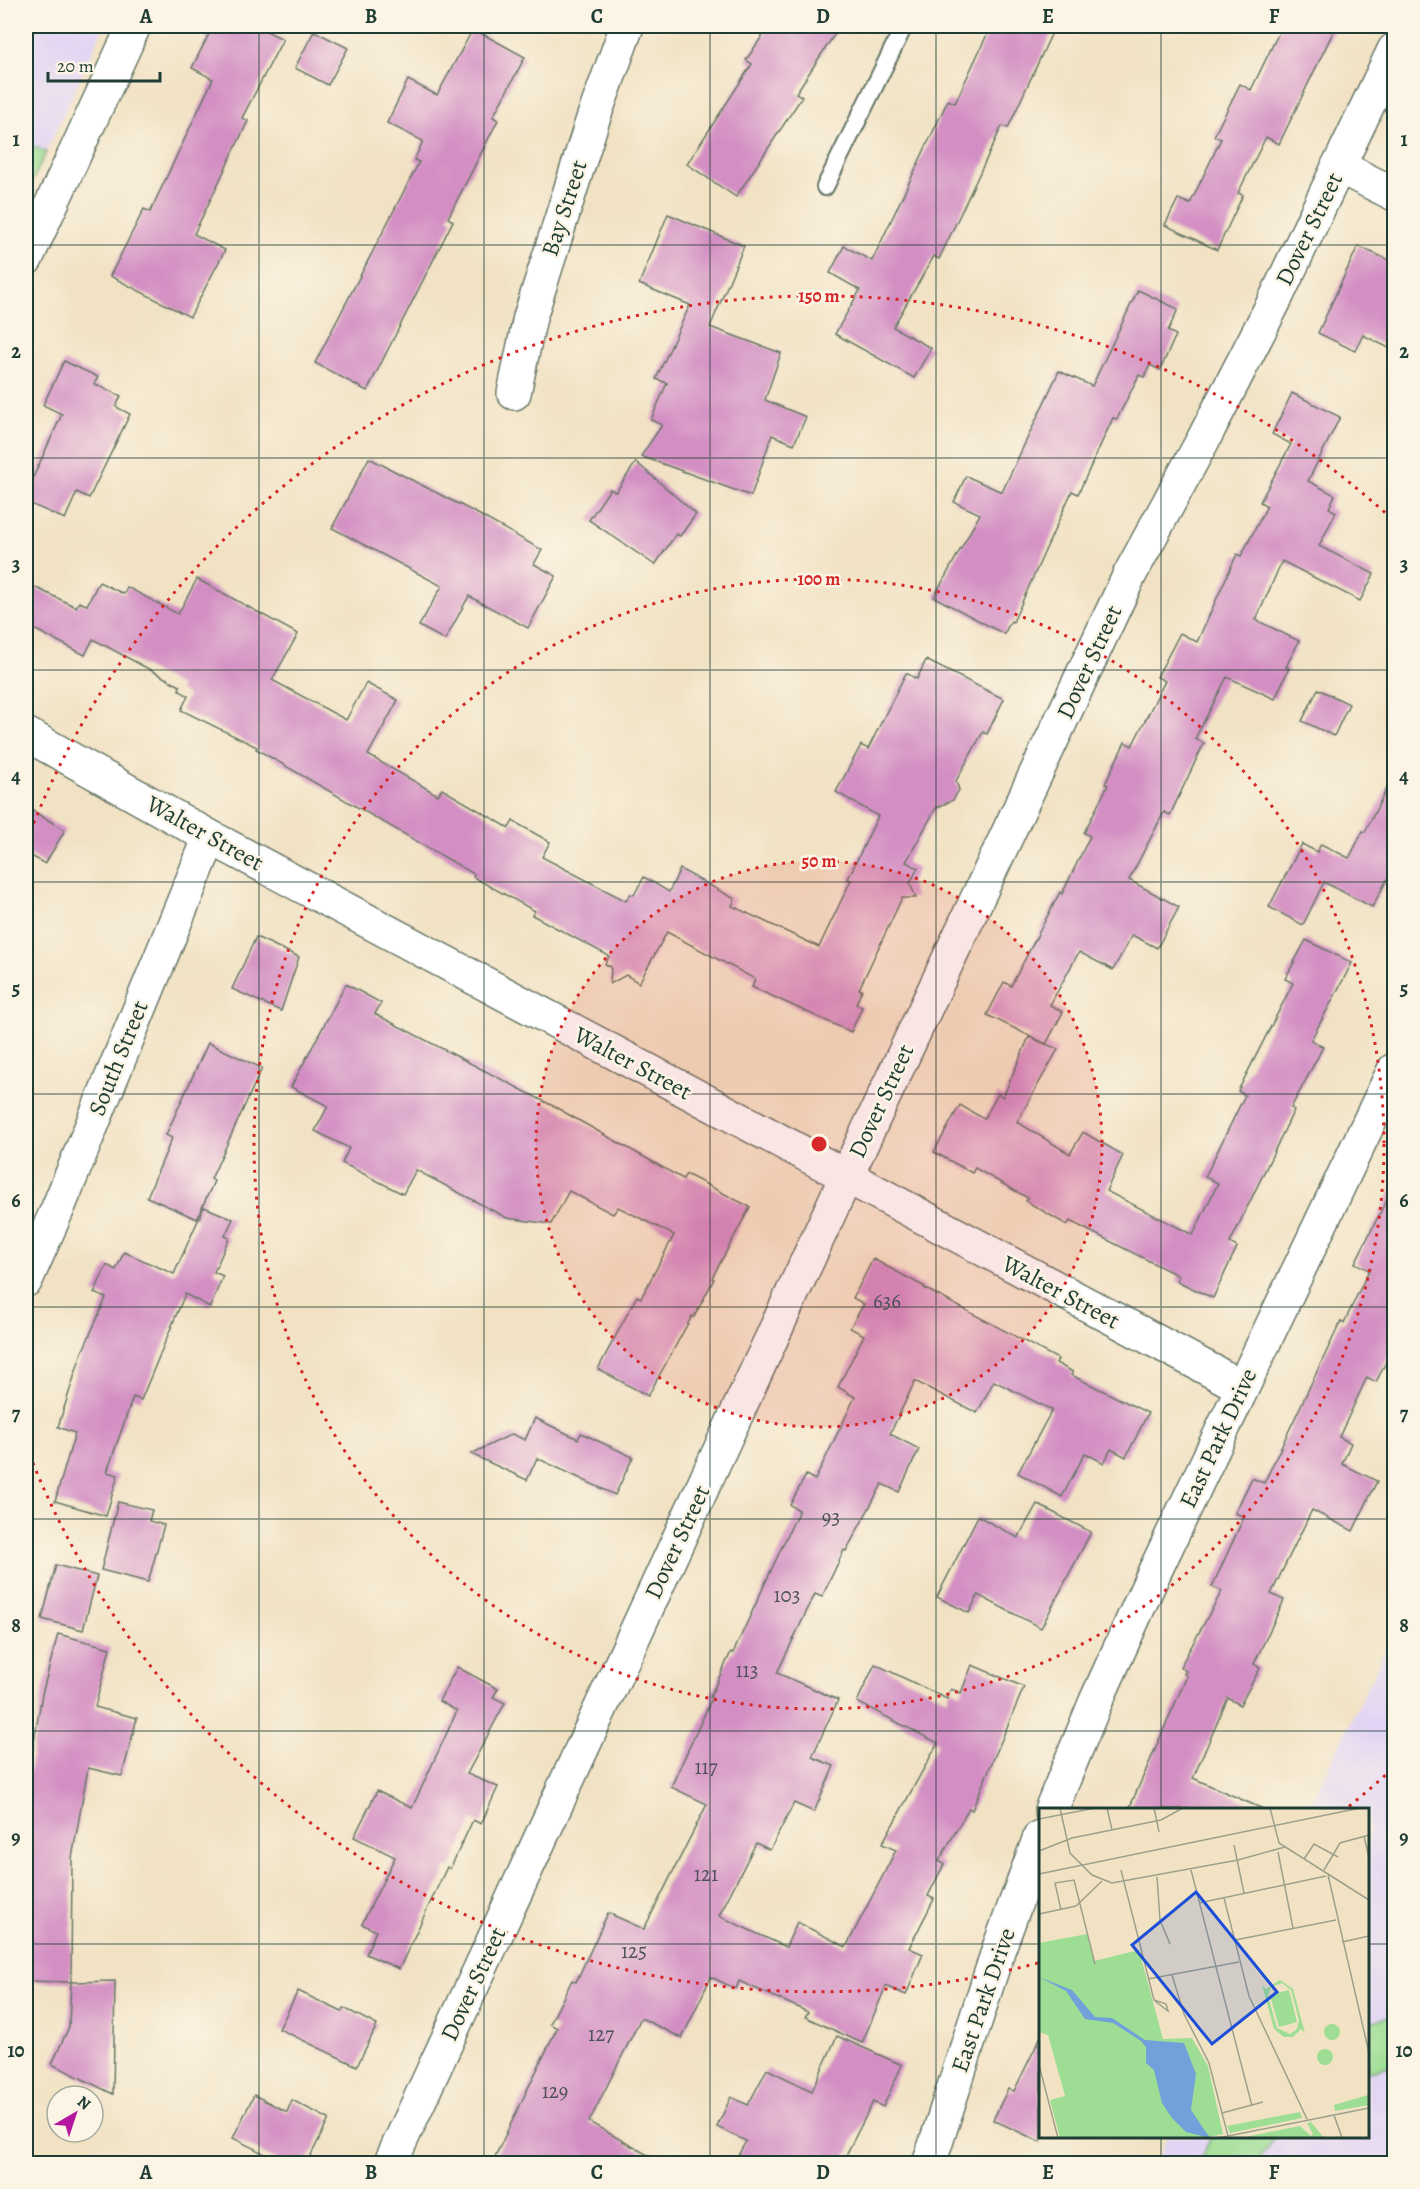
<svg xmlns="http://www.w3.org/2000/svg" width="1420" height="2189" viewBox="0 0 1420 2189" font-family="Alegreya,serif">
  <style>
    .built { fill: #e1d4f4 }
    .green { fill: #9ede94; stroke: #5e8e64; stroke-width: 1.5 }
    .building { fill: #d38fc3 }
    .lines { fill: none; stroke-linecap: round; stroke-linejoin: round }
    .service-casing { stroke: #687766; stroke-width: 20 }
    .minor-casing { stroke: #687766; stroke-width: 36 }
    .service { stroke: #fff; stroke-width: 16 }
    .minor { stroke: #fff; stroke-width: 33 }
    .grid { fill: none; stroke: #1f3d34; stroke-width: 1.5; stroke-opacity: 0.55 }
    .ring { fill: none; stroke: #d62828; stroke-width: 3; stroke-dasharray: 3 6 }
    .labels { text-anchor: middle; stroke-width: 5; stroke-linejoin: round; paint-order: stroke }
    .number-label { font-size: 21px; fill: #4c5258 }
    .street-label { font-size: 24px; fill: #1f3d34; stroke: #fcf5e5 }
    .inset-road { fill: none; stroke: #9da08a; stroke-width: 1.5 }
    .view { fill: #1d4ed8; fill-opacity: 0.15; stroke: #1d4ed8; stroke-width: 3 }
    .inset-edge { fill: none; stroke: #1f3d34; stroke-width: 3 }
    .centre { fill: #d62828; stroke: #fcf5e5; stroke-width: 3 }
    .ring-label { font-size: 18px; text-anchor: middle; font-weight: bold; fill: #d62828; stroke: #fcf5e5; stroke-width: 5; stroke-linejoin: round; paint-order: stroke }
    .neatline { fill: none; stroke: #1f3d34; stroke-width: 2 }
    .grid-label { font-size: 20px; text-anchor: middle; font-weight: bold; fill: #1f3d34 }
  </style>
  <rect width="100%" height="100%" fill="#fcf5e5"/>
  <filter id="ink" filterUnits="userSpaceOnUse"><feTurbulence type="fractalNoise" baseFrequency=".0167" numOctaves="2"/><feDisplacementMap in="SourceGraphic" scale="12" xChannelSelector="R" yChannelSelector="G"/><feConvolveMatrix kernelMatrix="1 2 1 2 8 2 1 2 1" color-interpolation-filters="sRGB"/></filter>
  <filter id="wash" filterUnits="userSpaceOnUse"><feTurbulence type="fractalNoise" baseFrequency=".008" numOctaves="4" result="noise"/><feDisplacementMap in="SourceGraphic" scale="24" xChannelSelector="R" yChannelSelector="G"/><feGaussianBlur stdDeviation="1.35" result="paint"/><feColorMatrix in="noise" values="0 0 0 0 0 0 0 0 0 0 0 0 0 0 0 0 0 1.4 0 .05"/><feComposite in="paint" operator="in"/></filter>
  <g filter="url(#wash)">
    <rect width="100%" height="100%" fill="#f1e2c4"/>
    <!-- built -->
    <g class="built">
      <path d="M 26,26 L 104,26 L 46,152 L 26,143 Z"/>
      <path d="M 1394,1633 L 1394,2163 L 1156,2164 L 1168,2137 L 1368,2136 L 1368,1810 L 1308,1809 Z"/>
    </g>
    <!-- green -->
    <g class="green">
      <path d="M 26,143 L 46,152 L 26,195 Z"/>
      <path d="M 1394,2016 L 1394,2064 L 1368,2072 L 1368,2022 Z"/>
      <path d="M 1211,2137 L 1211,2136 L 1274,2137 L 1256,2163 L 1199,2163 Z"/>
    </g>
    <g id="blocks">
      <!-- building -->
      <g class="building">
        <path d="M 213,26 L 256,26 L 283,39 L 242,118 L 248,121 L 194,234 L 225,250 L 190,317 L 110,276 L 144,209 L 150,212 L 213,79 L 192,68 Z"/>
        <path d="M 769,26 L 840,26 L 796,93 L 802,97 L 736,197 L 687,164 L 752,64 L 746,60 Z"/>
        <path d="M 991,26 L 1055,26 L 1008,128 L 1002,126 L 939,259 L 934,256 L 893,327 L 931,348 L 914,378 L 835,334 L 860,290 L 830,273 L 844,246 L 872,261 L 948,100 L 955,103 Z"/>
        <path d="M 1282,26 L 1336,26 L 1279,144 L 1266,137 L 1238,193 L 1243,195 L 1217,250 L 1165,225 L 1178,199 L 1190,204 L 1221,139 L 1214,136 L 1240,84 L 1251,90 Z"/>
        <path d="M 473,29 L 525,57 L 493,117 L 498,120 L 448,218 L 453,221 L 367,391 L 315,363 L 419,162 L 414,160 L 423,141 L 387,123 L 408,80 L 437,95 Z"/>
        <path d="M 314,31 L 348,48 L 328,85 L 295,68 Z"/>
        <path d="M 668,214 L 744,246 L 710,327 L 781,353 L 765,400 L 806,417 L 794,444 L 772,435 L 751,496 L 641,456 L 662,425 L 651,420 L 667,383 L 656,379 L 690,305 L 639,284 Z"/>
        <path d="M 1358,246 L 1395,263 L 1395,351 L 1363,335 L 1355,351 L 1318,333 Z"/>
        <path d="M 1138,290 L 1178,309 L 1168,331 L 1176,335 L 1160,370 L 1150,365 L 1144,377 L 1139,375 L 1117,419 L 1113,418 L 1078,494 L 1072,491 L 1013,622 L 1011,621 L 1004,634 L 934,597 L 980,514 L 954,502 L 966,476 L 1002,492 L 1059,371 L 1092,386 Z"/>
        <path d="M 64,361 L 98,377 L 94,384 L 121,396 L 116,407 L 130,414 L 89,498 L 77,492 L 65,519 L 26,502 L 26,493 L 62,414 L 43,405 Z"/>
        <path d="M 1292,393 L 1340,417 L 1308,481 L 1335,495 L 1329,508 L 1336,512 L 1319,546 L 1374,574 L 1360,601 L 1282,561 L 1256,620 L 1299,641 L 1286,667 L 1289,668 L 1275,699 L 1227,677 L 1195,739 L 1204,743 L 1170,815 L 1164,812 L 1129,880 L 1179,907 L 1157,948 L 1132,935 L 1113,970 L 1079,952 L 1050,1005 L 1063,1012 L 1046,1044 L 987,1015 L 1004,982 L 1011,986 L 1060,892 L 1062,894 L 1090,836 L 1084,833 L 1108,785 L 1105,784 L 1125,742 L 1132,746 L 1165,681 L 1157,677 L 1180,633 L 1197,642 L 1237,554 L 1241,556 L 1267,506 L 1260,502 L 1291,444 L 1272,434 Z"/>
        <path d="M 369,458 L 476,513 L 542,550 L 534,564 L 556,576 L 528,628 L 469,596 L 445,640 L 419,626 L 442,586 L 332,528 Z"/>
        <path d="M 636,462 L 696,514 L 680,536 L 676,534 L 655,565 L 589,520 L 610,489 L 616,492 Z"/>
        <path d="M 197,579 L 298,634 L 272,680 L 346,720 L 366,683 L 398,700 L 368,755 L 438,795 L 442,789 L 509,828 L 513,821 L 550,842 L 542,857 L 626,901 L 630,894 L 634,895 L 644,877 L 669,892 L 680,869 L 735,899 L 732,906 L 819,947 L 851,880 L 848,879 L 878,816 L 836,792 L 861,745 L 868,749 L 906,673 L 917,679 L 926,660 L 1004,699 L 987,734 L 983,732 L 956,781 L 959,790 L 953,800 L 936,808 L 906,862 L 918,868 L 910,883 L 916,898 L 902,898 L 859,989 L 862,990 L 856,1004 L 862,1007 L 851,1032 L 752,987 L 755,979 L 667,932 L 639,983 L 626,975 L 610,984 L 611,967 L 605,964 L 609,956 L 532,915 L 535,911 L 473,877 L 474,874 L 256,749 L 257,747 L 181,710 L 188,696 L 179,690 L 180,686 L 93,639 L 85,655 L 26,625 L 26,583 L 76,607 L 79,602 L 87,605 L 99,582 L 124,594 L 127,587 L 178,614 Z"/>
        <path d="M 1318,689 L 1349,704 L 1334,736 L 1302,721 Z"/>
        <path d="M 1395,772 L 1395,865 L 1372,907 L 1324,882 L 1303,925 L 1269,907 L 1302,844 L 1317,852 L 1321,844 L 1349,858 L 1363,831 L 1365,832 Z"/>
        <path d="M 26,807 L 65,830 L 45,864 L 26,853 Z"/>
        <path d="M 256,937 L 299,957 L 281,1011 L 232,989 Z"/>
        <path d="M 1306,940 L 1352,963 L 1311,1040 L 1323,1047 L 1291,1108 L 1294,1110 L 1230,1243 L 1237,1247 L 1213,1298 L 1177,1281 L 1179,1276 L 1070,1221 L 1067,1225 L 1026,1201 L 1028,1198 L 975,1168 L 972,1173 L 934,1152 L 960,1105 L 984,1119 L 998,1094 L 1003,1097 L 1029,1037 L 1058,1049 L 1017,1122 L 1070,1154 L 1083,1132 L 1123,1155 L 1106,1191 L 1193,1235 L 1218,1183 L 1205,1177 L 1245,1095 L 1238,1091 L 1293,983 L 1285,979 Z"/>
        <path d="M 346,984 L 381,1003 L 375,1014 L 555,1107 L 683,1179 L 686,1174 L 750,1207 L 712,1278 L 714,1279 L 694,1317 L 692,1316 L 648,1396 L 598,1369 L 637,1296 L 641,1298 L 674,1235 L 618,1207 L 613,1214 L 569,1191 L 551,1224 L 507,1218 L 416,1170 L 403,1194 L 342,1163 L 349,1148 L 315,1131 L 328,1106 L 291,1087 Z"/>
        <path d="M 208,1043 L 262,1068 L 211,1179 L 214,1181 L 197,1219 L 147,1197 L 172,1138 L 166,1135 Z"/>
        <path d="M 1395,1183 L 1395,1344 L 1376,1382 L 1367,1377 L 1339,1437 L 1351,1443 L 1342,1464 L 1377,1481 L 1353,1531 L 1312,1510 L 1271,1594 L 1284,1600 L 1254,1664 L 1260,1668 L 1240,1705 L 1228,1698 L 1193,1778 L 1263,1809 L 1129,1809 L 1187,1676 L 1184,1674 L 1186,1671 L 1180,1667 L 1222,1591 L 1212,1587 L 1244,1517 L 1235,1513 L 1252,1478 L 1264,1483 L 1341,1321 L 1344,1323 L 1369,1270 L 1355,1263 Z"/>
        <path d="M 204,1207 L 233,1219 L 225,1236 L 229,1238 L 214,1272 L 223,1276 L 210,1307 L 185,1294 L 141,1400 L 133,1397 L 107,1472 L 118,1475 L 106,1516 L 55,1501 L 75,1433 L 58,1427 L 81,1355 L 106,1298 L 94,1293 L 107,1265 L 116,1270 L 124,1252 L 174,1274 Z"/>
        <path d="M 873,1259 L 925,1287 L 924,1288 L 1058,1359 L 1056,1363 L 1073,1372 L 1071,1375 L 1148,1413 L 1126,1457 L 1111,1449 L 1104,1463 L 1085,1453 L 1062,1497 L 1018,1473 L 1052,1410 L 994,1381 L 977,1413 L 915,1381 L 890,1434 L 919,1449 L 899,1492 L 882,1484 L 846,1551 L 844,1550 L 822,1597 L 815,1594 L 777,1673 L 838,1700 L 812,1757 L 834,1766 L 814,1812 L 794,1803 L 770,1850 L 756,1843 L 719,1916 L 786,1947 L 797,1922 L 846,1947 L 896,1850 L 882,1844 L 938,1743 L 857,1702 L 875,1664 L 947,1699 L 951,1689 L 961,1693 L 972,1665 L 1024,1687 L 972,1810 L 969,1808 L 939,1861 L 944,1864 L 928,1896 L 934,1899 L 909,1948 L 923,1954 L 906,1995 L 886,1986 L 862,2043 L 805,2017 L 808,2012 L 739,1981 L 736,1989 L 711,1977 L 682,2038 L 641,2018 L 589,2122 L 662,2163 L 492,2163 L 557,2028 L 550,2024 L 572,1980 L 576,1982 L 608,1913 L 644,1929 L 707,1804 L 671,1787 L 712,1698 L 710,1697 L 731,1652 L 733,1653 L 799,1510 L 790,1505 L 806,1475 L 815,1480 L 855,1397 L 838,1387 L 864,1335 L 850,1328 L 864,1304 L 853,1298 Z"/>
        <path d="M 535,1418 L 578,1439 L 581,1433 L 633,1457 L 615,1495 L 537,1458 L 527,1480 L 471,1454 L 512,1434 L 525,1440 Z"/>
        <path d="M 118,1502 L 152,1510 L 149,1521 L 164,1525 L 148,1582 L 101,1570 Z"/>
        <path d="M 1037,1504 L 1091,1532 L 1041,1628 L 978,1595 L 969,1613 L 937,1597 L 978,1516 L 1018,1538 Z"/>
        <path d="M 56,1565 L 97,1576 L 83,1630 L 42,1619 Z"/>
        <path d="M 58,1634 L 110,1648 L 95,1707 L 137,1718 L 122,1776 L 88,1768 L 72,1858 L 71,1982 L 26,1981 L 26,1790 L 42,1694 Z"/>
        <path d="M 457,1667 L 498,1689 L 493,1697 L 505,1703 L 467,1774 L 498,1787 L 481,1824 L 473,1820 L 450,1869 L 447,1867 L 399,1969 L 366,1954 L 376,1931 L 362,1924 L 395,1857 L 354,1837 L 377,1791 L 412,1808 L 457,1711 L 439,1701 Z"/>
        <path d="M 115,1981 L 113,2094 L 52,2064 L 69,2027 L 71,1982 Z"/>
        <path d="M 298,1991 L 342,2012 L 344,2008 L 377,2025 L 357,2066 L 279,2029 Z"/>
        <path d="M 837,2036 L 902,2065 L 883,2107 L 873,2102 L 842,2163 L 734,2163 L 746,2141 L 717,2127 L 731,2097 L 748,2105 L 767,2069 L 812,2091 Z"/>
        <path d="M 1041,2036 L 1041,2142 L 993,2120 L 1008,2089 L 1014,2091 Z"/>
        <path d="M 254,2095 L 287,2112 L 292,2100 L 329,2119 L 307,2163 L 283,2163 L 233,2138 Z"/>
      </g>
    </g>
  </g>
  <g filter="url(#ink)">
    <use href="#blocks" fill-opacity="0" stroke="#687766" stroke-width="1.5"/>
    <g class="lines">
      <defs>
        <path id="service" d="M 825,187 L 904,26"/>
        <g id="minor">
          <path d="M 1338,166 L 1394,194"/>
          <path d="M 26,259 L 134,26"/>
          <path d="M 514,393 L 530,317 L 593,119 L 627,26"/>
          <path d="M 26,734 L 210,837 L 1242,1387"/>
          <path d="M 26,1280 L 58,1208 L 210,837"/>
          <path d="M 1051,1810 L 1096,1701 L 1154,1573 L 1394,1070"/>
          <path d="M 390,2164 L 846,1177 L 1130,574 L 1203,440 L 1274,302 L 1394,50"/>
          <path d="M 929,2164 L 999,1948 L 1040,1837"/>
        </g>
      </defs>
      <!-- service casing -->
      <use href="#service" class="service-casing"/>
      <!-- minor casing -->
      <use href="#minor" class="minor-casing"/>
      <!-- service -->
      <use href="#service" class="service"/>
      <!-- minor -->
      <use href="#minor" class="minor"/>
    </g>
  </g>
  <!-- grid -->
  <path class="grid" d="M 259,26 L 259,2164M 484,26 L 484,2164M 710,26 L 710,2164M 936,26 L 936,2164M 1161,26 L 1161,1810M 26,245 L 1394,245M 26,458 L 1394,458M 26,670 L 1394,670M 26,882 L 1394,882M 26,1094 L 1394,1094M 26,1307 L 1394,1307M 26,1519 L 1394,1519M 26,1731 L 1394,1731M 26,1944 L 1040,1944M 1368,1944 L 1394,1944M 1161,2136 L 1161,2164"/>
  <!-- distance rings -->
  <circle cx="819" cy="1144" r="283" fill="#d62828" fill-opacity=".12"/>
  <g class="ring">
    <circle cx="819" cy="1144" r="283"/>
    <circle cx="819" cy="1144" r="565"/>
    <path d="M1392 1769A848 848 0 0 1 1347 1808M1038 1963A848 848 0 0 1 27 1448M27 840A848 848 0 0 1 1392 519"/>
  </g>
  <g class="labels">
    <!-- number labels -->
    <g class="number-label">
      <text x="887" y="1308">636</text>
      <text x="831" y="1524">93</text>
      <text x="787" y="1602">103</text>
      <text x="747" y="1677">113</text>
      <text x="706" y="1774">117</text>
      <text x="706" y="1881">121</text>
      <text x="634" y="1958">125</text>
      <text x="601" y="2041">127</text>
      <text x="555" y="2098">129</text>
    </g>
    <!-- street labels -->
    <g class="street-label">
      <text transform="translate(564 208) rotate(-72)" y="8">Bay Street</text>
      <text transform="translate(1309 229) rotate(-64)" y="8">Dover Street</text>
      <text transform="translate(1089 662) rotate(-65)" y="8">Dover Street</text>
      <text transform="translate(205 833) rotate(29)" y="8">Walter Street</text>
      <text transform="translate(118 1058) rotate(-68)" y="8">South Street</text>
      <text transform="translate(633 1063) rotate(28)" y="8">Walter Street</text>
      <text transform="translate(881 1101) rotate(-65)" y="8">Dover Street</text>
      <text transform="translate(1061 1292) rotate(28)" y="8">Walter Street</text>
      <text transform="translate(1218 1438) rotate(-65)" y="8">East Park Drive</text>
      <text transform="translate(677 1542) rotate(-65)" y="8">Dover Street</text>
      <text transform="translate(473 1984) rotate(-65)" y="8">Dover Street</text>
      <text transform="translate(983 2000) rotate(-71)" y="8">East Park Drive</text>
    </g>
  </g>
  <!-- overview -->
  <g transform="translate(1039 1808)">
    <rect width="330" height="330" fill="#f1e2c4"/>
    <path d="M 48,126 L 55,153 L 100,142 L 124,231 L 153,230 L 169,258 L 184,326 L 164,330 L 21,330 L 11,292 L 26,288 L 9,227 L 0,224 L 0,135 ZM 241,172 L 254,181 L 266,225 L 262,221 L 254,229 L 245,229 L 235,221 L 223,177 L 227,181 ZM 243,175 L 252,182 L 260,212 L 258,221 L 251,226 L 238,220 L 229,188 L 232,179 ZM 250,182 L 258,214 L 240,219 L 231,187 ZM285 224a8 8 0 1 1 16 0a8 8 0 1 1-16 0ZM278 249a8 8 0 1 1 16 0a8 8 0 1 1-16 0ZM 329,287 L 330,297 L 296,303 L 295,297 ZM 261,304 L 263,310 L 191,325 L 188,318 ZM 272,314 L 285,330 L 201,330 L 261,318 L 272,328 L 274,326 L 268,315 Z" fill="#9ede94" fill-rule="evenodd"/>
    <path d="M 0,169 L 33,182 L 56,209 L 73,210 L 106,232 L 145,235 L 157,266 L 152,302 L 171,330 L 147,324 L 133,310 L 123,295 L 115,262 L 107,255 L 107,239 L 102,233 L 74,215 L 46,211 L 27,183 Z" fill="#71a0da"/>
    <path class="inset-road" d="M 21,0 L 31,45 L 53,67 L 73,75 L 199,52 L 246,39M 68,0 L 73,22M 115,0 L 120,24M 231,0 L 240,35 L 330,92M 0,11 L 56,0M 325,28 L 330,50M 195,37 L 205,85M 0,43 L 33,30 L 122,12 L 144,0M 239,44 L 254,120M 265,51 L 275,36 L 299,49M 82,62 L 115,192 L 127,196 L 129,203 L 116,193M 152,62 L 213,298M 285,62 L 301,35 L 330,27M 0,66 L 321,0M 289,67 L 330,245M 118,69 L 121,112 L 131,136M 185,90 L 210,188 L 268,311M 160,95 L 287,68M 22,102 L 16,75 L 35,72 L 56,156M 0,106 L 37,98 L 63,73M 196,132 L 297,112M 303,134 L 330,128M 133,167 L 145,206 L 170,255 L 189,328M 109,171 L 200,154M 0,257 L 19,330M 183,305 L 224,294M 295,307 L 303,330M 179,330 L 330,300"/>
    <path class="view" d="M 157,84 L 238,184 L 173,236 L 93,137 Z"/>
    <rect width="330" height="330" class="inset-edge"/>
  </g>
  <circle cx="819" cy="1144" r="9" class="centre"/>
  <g class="ring-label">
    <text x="819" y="302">150 m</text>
    <text x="819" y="585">100 m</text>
    <text x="819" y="867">50 m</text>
  </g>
  <!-- margin -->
  <rect width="1420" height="2189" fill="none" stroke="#fcf5e5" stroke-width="66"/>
  <!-- north arrow -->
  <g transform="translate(75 2114) rotate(39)"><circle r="28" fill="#fcf5e5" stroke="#a4ab9e" stroke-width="1.5"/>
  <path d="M0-4.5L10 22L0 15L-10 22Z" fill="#b5179e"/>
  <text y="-9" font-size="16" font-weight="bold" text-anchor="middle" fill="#1f3d34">N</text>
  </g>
  <!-- scale -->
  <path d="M48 72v9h112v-9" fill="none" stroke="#1f3d34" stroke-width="3"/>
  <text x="57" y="72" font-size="18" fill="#1f3d34" stroke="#fcf5e5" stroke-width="4.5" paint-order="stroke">20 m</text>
  <rect x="33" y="33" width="1354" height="2123" class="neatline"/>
  <g class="grid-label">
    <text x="146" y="23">A</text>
    <text x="371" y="23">B</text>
    <text x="597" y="23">C</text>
    <text x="823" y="23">D</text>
    <text x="1048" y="23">E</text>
    <text x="1274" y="23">F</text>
    <text x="16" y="146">1</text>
    <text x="1404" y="146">1</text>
    <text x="16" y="358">2</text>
    <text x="1404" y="358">2</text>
    <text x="16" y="571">3</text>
    <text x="1404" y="571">3</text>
    <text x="16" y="783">4</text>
    <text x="1404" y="783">4</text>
    <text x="16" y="995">5</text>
    <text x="1404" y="995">5</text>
    <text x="16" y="1207">6</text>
    <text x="1404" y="1207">6</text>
    <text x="16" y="1420">7</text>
    <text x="1404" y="1420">7</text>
    <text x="16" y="1632">8</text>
    <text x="1404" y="1632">8</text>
    <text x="16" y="1844">9</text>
    <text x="1404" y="1844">9</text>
    <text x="16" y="2057">10</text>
    <text x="1404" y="2057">10</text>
    <text x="146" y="2179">A</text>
    <text x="371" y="2179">B</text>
    <text x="597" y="2179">C</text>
    <text x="823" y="2179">D</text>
    <text x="1048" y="2179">E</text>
    <text x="1274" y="2179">F</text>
  </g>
</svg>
